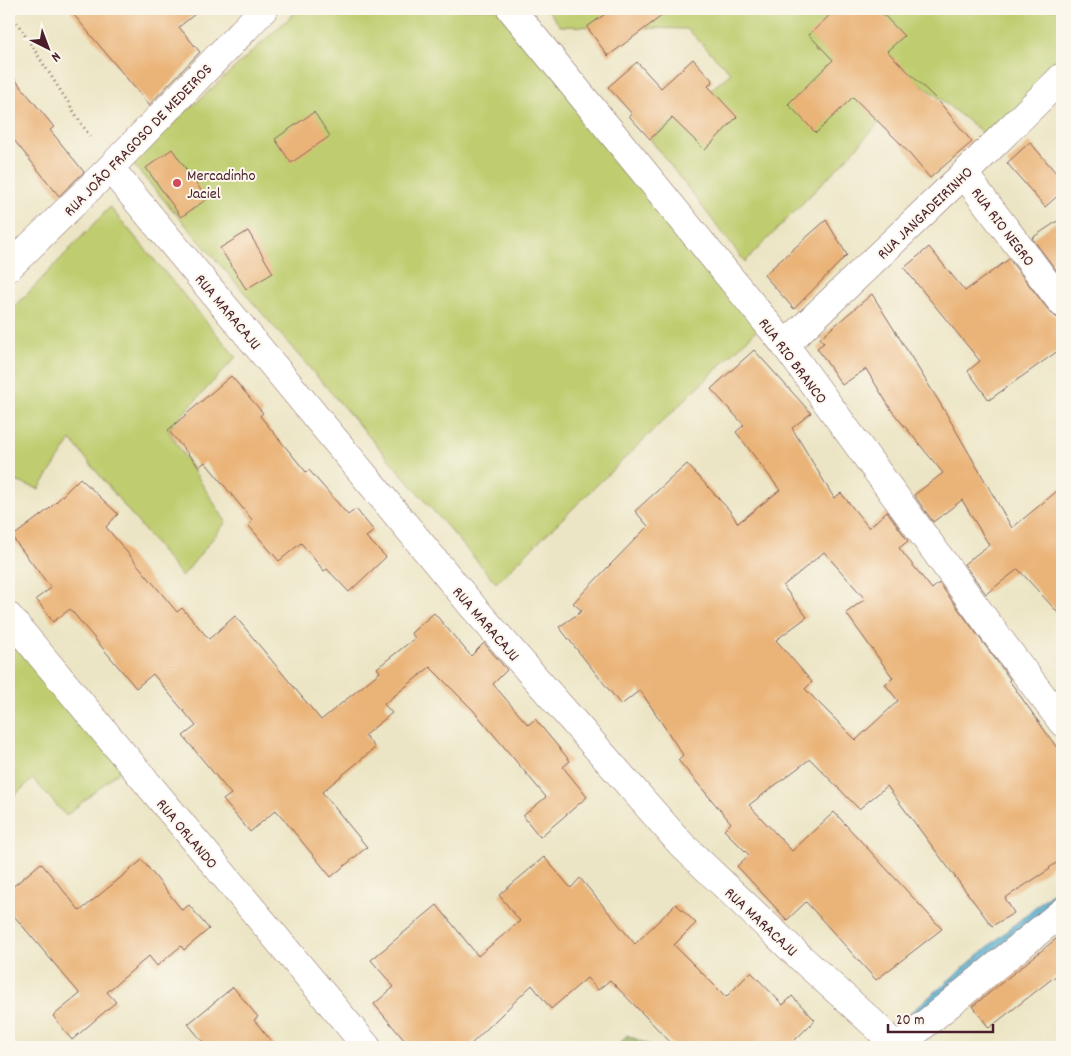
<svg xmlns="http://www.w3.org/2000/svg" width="1071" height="1056" viewBox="0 0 1071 1056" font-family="Dekko,sans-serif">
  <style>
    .green { fill: #bfcd6f; stroke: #84764d }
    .forest { fill: #97b062; stroke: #706846 }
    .water { fill: #49a5c7; stroke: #4a6279 }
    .building { fill: #eab377; fill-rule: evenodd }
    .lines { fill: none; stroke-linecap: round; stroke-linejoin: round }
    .minor-casing { stroke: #836461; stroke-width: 29 }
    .path { stroke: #836461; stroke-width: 3; stroke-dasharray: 1 4; stroke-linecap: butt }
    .minor { stroke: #fff; stroke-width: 28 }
    .poi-dot { fill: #d1495b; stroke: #fbf7ec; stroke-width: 2 }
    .labels { text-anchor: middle; stroke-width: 4; stroke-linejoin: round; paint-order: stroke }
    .street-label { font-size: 16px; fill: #4a1f2b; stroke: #fbf7ec }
    .poi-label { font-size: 16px; fill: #4a1f2b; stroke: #fbf7ec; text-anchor: start }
  </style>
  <rect width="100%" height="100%" fill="#fbf7ec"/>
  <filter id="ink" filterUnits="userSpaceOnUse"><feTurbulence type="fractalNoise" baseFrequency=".02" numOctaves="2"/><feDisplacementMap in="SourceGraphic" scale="10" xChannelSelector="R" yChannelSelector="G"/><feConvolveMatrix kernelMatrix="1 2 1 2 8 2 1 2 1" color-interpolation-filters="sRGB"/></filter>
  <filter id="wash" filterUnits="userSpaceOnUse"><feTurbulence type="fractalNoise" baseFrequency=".0096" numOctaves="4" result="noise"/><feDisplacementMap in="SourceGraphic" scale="20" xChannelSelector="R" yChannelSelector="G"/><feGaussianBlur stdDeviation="1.12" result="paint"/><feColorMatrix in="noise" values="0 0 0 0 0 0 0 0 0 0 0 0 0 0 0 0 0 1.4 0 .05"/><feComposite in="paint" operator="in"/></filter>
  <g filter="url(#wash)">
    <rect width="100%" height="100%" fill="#ece5c5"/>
    <!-- green -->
    <g class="green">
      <path d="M 299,9 L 509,9 L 759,328 L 496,583 L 131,162 Z"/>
      <path d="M 547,9 L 1062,9 L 1062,70 L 996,143 L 917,81 L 850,155 L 745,262 L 650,139 L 731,73 L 687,29 L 560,26 Z"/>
      <path d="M 110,207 L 236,357 L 168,430 L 226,522 L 182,577 L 71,440 L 39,489 L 9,479 L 9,313 Z"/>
      <path d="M 9,618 L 123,768 L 66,816 L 33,779 L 9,800 Z"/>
    </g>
    <!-- forest -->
    <path class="forest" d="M 627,1035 L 654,1047 L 617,1047 Z"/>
    <!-- water -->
    <path class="water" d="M 1062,884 L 1062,898 L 934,1001 L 886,1047 L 870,1047 Z"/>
    <g id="blocks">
      <!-- building -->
      <g class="building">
        <path d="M 69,9 L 201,9 L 179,27 L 200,52 L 149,105 Z"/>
        <path d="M 612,9 L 671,9 L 608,56 L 587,27 Z"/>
        <path d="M 836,9 L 878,9 L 904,36 L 887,51 L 941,104 L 972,142 L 930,178 L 901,144 L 853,97 L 816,133 L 788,104 L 833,60 L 809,35 Z"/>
        <path d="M 693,59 L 713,81 L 708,86 L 737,117 L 705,150 L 672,118 L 650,139 L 629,116 L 632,114 L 608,87 L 637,62 L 661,88 Z"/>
        <path d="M 9,72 L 54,127 L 50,130 L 84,172 L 59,196 L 9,134 Z"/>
        <path d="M 314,112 L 330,136 L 291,163 L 275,139 Z"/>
        <path d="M 1030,142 L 1062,180 L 1062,192 L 1045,207 L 1007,163 Z"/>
        <path d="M 172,149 L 207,199 L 181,217 L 146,168 Z"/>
        <path d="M 1062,218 L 1062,278 L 1032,238 Z"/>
        <path d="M 826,220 L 847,255 L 794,309 L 764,275 Z"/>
        <path d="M 248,231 L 273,273 L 246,289 L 220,248 Z"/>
        <path d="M 929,247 L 965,291 L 1009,259 L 1050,312 L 1056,317 L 1062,318 L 1062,348 L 989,400 L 968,371 L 980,361 L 904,268 Z"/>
        <path d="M 872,294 L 943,408 L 1012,528 L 1062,487 L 1062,617 L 1018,569 L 986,594 L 964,564 L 989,545 L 962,500 L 933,522 L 914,495 L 943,473 L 892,411 L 866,369 L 842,385 L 817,348 L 824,343 L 820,338 Z"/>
        <path d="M 754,350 L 811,413 L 792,428 L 834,498 L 841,493 L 869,528 L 887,511 L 908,541 L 899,548 L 932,589 L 939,583 L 1010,679 L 1009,680 L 1062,755 L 1062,859 L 1049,868 L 1050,869 L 1005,898 L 1014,913 L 992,926 L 887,786 L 859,809 L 810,759 L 749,805 L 792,851 L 834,812 L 942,929 L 876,980 L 806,902 L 787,920 L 737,866 L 749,855 L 724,830 L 731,823 L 678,760 L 683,755 L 640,690 L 621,705 L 559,627 L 582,611 L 573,603 L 648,526 L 635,511 L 687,464 L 730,511 L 738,523 L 780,490 L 736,432 L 744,425 L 711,389 ZM 824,552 L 865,599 L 846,613 L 893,678 L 885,684 L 898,701 L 856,740 L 805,689 L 812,682 L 776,640 L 807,617 L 783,586 Z"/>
        <path d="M 231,376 L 263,413 L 260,416 L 306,472 L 309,470 L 348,515 L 356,509 L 374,531 L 366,537 L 386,557 L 349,592 L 327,569 L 324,571 L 301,543 L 279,561 L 248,525 L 253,521 L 205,462 L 199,467 L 168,430 Z"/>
        <path d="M 80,478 L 118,514 L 106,527 L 177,612 L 182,608 L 209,639 L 235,616 L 321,720 L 380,672 L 377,668 L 415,638 L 411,633 L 434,613 L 471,656 L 484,643 L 507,670 L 493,684 L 528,725 L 535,719 L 570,761 L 563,767 L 587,797 L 540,837 L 523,816 L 546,797 L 473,710 L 430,667 L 384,704 L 392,713 L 365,735 L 375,748 L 322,792 L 367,847 L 331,877 L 276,810 L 250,832 L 223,800 L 231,794 L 183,736 L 196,726 L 153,674 L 136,688 L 70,609 L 53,622 L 36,599 L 51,588 L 12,537 L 49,509 Z"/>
        <path d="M 544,857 L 571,888 L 580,878 L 635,944 L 676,904 L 696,923 L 674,945 L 726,997 L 751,972 L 783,1005 L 792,996 L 815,1020 L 788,1047 L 675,1047 L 610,980 L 598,990 L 587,978 L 551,1009 L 532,985 L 468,1047 L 410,1047 L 374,1004 L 394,987 L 371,960 L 437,905 L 478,956 L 520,921 L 499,895 Z"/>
        <path d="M 142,860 L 182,910 L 189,905 L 209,929 L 184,950 L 181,946 L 157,966 L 149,956 L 107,992 L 116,1002 L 72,1040 L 53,1016 L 80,994 L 9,910 L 9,890 L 41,863 L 80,911 Z"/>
        <path d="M 1062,934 L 1062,971 L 989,1028 L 973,1006 Z"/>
        <path d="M 233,987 L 258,1017 L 254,1020 L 276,1047 L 207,1047 L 188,1024 Z"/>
      </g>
    </g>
  </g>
  <g filter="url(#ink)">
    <use href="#blocks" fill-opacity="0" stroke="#836461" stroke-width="1"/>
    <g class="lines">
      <defs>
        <g id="minor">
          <path d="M 511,9 L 785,345 L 994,632 L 1062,722"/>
          <path d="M 110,168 L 474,608 L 681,844 L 802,959 L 875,1025 L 892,1043 L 898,1046"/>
          <path d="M 964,174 L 1062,303"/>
          <path d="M 9,267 L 110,168 L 264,9"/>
          <path d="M 785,345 L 964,174 L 1062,77"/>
          <path d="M 9,617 L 367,1047"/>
          <path d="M 897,1047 L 1062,912"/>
        </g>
      </defs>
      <!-- minor casing -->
      <use href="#minor" class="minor-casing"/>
      <!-- path -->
      <path class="path" d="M 9,17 L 14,18 L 92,140"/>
      <!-- minor -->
      <use href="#minor" class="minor"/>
    </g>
  </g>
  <!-- markers -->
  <circle class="poi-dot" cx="177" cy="183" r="5"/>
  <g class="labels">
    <!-- street labels -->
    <g class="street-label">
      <text transform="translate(137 139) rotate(-46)" y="6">RUA JOÃO FRAGOSO DE MEDEIROS</text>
      <text transform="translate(924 212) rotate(-44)" y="6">RUA JANGADEIRINHO</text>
      <text transform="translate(1004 226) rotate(53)" y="6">RUA RIO NEGRO</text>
      <text transform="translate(229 311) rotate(50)" y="6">RUA MARACAJU</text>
      <text transform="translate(794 360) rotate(53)" y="6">RUA RIO BRANCO</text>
      <text transform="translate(487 623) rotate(49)" y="6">RUA MARACAJU</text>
      <text transform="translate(188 833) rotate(50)" y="6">RUA ORLANDO</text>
      <text transform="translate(762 921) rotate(43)" y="6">RUA MARACAJU</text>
    </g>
    <!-- poi labels -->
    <g class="poi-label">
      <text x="187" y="180">Mercadinho<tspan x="187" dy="18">Jaciel</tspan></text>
    </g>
  </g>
  <!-- margin -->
  <rect width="1071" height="1056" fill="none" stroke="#fbf7ec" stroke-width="30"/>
  <!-- north arrow -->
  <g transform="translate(48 48) rotate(138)" stroke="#fbf7ec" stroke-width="4" paint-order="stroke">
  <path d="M0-4L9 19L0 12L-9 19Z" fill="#4a1f2b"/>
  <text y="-8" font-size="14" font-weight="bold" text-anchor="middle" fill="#4a1f2b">N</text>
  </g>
  <!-- scale -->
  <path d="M888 1024v8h105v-8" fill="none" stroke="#4a1f2b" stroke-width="2.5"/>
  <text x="896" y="1024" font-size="15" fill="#4a1f2b" stroke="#fbf7ec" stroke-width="4" paint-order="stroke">20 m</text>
</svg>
